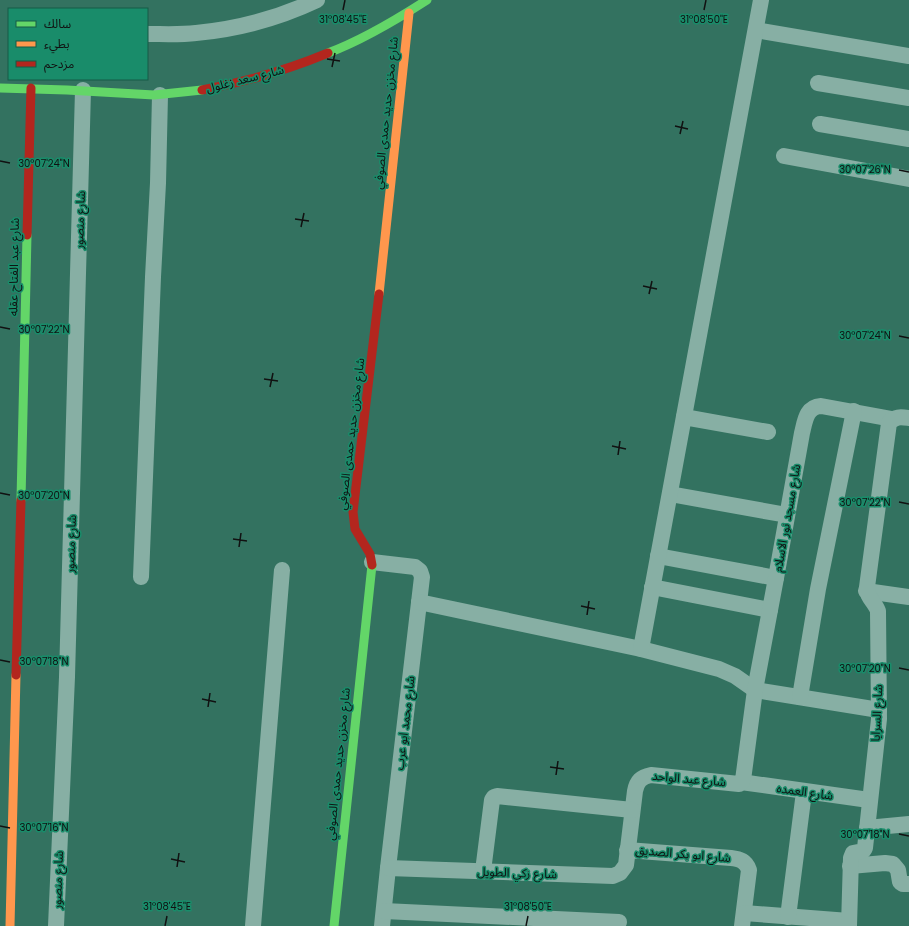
<svg xmlns="http://www.w3.org/2000/svg" width="909" height="926" viewBox="0 0 909 926" font-family="Poppins,'Noto Sans Arabic',sans-serif">
  <style>
    .lines { fill: none; stroke-linecap: round; stroke-linejoin: round }
    .street { stroke: #87afa4; stroke-width: 16 }
    .fast { stroke: #63d668; stroke-width: 9 }
    .slow { stroke: #ff974d; stroke-width: 9 }
    .jam { stroke: #b3261e; stroke-width: 9 }
    .ticks { fill: none; stroke: #111; stroke-width: 1.5 }
    .labels { text-anchor: middle; stroke-width: 3; stroke-linejoin: round; paint-order: stroke }
    .street-label { font-size: 12px; fill: #111; stroke: #198c6a }
    .ticks-label { font-size: 10px; text-anchor: middle; fill: #111; stroke: #198c6a; stroke-width: 3; stroke-linejoin: round; paint-order: stroke }
  </style>
  <rect width="100%" height="100%" fill="#337260"/>
  <g class="lines">
    <!-- street -->
    <g class="street">
      <path d="M 756,30 L 909,56"/>
      <path d="M 147,34 C 163,34 180,35 196,33 C 239,29 279,18 317,0"/>
      <path d="M 818,83 L 909,98"/>
      <path d="M 820,124 L 909,139"/>
      <path d="M 784,156 L 909,179"/>
      <path d="M 684,417 L 768,432"/>
      <path d="M 670,494 L 787,515"/>
      <path d="M 658,556 L 776,578 L 802,433 C 805,421 806,407 821,406 L 892,419"/>
      <path d="M 372,562 L 415,567 L 420,571 L 422,577 L 388,868 L 382,926"/>
      <path d="M 141,577 L 153,277 L 158,183 L 160,95"/>
      <path d="M 652,587 L 770,610"/>
      <path d="M 866,591 L 909,597"/>
      <path d="M 419,602 L 641,649 L 719,669 L 735,676 L 755,690 L 879,710"/>
      <path d="M 641,649 L 761,0"/>
      <path d="M 800,697 L 818,589 L 854,411"/>
      <path d="M 741,782 L 869,800"/>
      <path d="M 867,828 L 909,824"/>
      <path d="M 627,850 L 731,858 C 740,859 746,861 749,870 L 742,926"/>
      <path d="M 850,866 L 885,863 L 893,864 L 898,870 L 900,882 L 903,884 L 909,884"/>
      <path d="M 388,868 L 613,876 L 620,873 L 626,865 L 635,791 C 637,781 641,777 651,775 L 739,784 L 743,780 L 755,690 L 776,578"/>
      <path d="M 483,871 L 492,800 L 494,797 L 497,796 L 632,810"/>
      <path d="M 384,911 L 619,922"/>
      <path d="M 744,913 L 849,921"/>
      <path d="M 788,917 L 804,792"/>
      <path d="M 56,926 L 67,677 L 83,90"/>
      <path d="M 253,926 L 282,570"/>
      <path d="M 849,926 L 851,858 L 853,853 L 863,851 L 865,848 L 879,719 L 878,611 C 875,602 866,597 867,587 L 889,423 C 895,416 901,417 909,418"/>
    </g>
    <!-- fast -->
    <g class="fast">
      <path d="M 328,53 C 363,40 396,20 427,0"/>
      <path d="M 0,88 L 67,90 L 154,95 L 202,90"/>
      <path d="M 21,500 L 27,235"/>
      <path d="M 334,926 L 372,565"/>
    </g>
    <!-- slow -->
    <g class="slow">
      <path d="M 379,294 L 409,13"/>
      <path d="M 10,926 L 16,675"/>
    </g>
    <!-- jam -->
    <g class="jam">
      <path d="M 202,90 C 246,82 287,70 328,53"/>
      <path d="M 27,235 L 31,88"/>
      <path d="M 372,565 L 370,554 L 355,529 L 353,512 L 379,294"/>
      <path d="M 16,675 L 21,500"/>
    </g>
  </g>
  <!-- ticks -->
  <path class="ticks" d="M 343,10 L 345,0M 704,10 L 706,0M 327,59 L 340,61M 332,67 L 335,53M 675,126 L 688,129M 680,134 L 683,121M 0,161 L 10,163M 899,170 L 909,172M 295,219 L 309,221M 301,227 L 304,213M 643,286 L 657,289M 649,294 L 652,281M 0,327 L 10,329M 899,336 L 909,338M 264,379 L 278,381M 270,387 L 273,373M 612,446 L 626,449M 618,455 L 620,441M 0,493 L 10,495M 899,502 L 909,504M 233,539 L 247,541M 239,547 L 241,533M 581,606 L 595,609M 587,615 L 589,601M 0,660 L 10,662M 899,668 L 909,670M 202,699 L 216,702M 208,707 L 210,693M 550,767 L 564,769M 556,775 L 558,761M 0,826 L 10,828M 899,834 L 909,836M 171,859 L 185,862M 177,867 L 179,853M 165,926 L 167,916M 526,926 L 528,916"/>
  <g class="labels">
    <!-- street labels -->
    <g class="street-label">
      <text transform="translate(245 79) rotate(-14)" y="4">شارع سعد زغلول</text>
      <text transform="translate(386 113) rotate(-84)" y="4">شارع مخزن حديد حمدى الصوفي</text>
      <text transform="translate(80 220) rotate(-88)" y="4">شارع منصور</text>
      <text transform="translate(14 267) rotate(-89)" y="4">شارع عبد الفتاح عقله</text>
      <text transform="translate(351 434) rotate(-83)" y="4">شارع مخزن حديد حمدى الصوفي</text>
      <text transform="translate(787 518) rotate(-80)" y="4">شارع مسجد نور الاسلام</text>
      <text transform="translate(71 544) rotate(-88)" y="4">شارع منصور</text>
      <text transform="translate(877 713) rotate(-87)" y="4">شارع السرايا</text>
      <text transform="translate(405 723) rotate(-83)" y="4">شارع محمد ابو عرب</text>
      <text transform="translate(338 764) rotate(-84)" y="4">شارع مخزن حديد حمدى الصوفي</text>
      <text transform="translate(689 779) rotate(5)" y="4">شارع عبد الواحد</text>
      <text transform="translate(805 792) rotate(8)" y="4">شارع العمده</text>
      <text transform="translate(683 854) rotate(5)" y="4">شارع ابو بكر الصديق</text>
      <text transform="translate(517 873) rotate(2)" y="4">شارع زكي الطويل</text>
      <text transform="translate(58 880) rotate(-88)" y="4">شارع منصور</text>
    </g>
  </g>
  <g class="ticks-label">
    <text x="343" y="23">31°08'45"E</text>
    <text x="704" y="23">31°08'50"E</text>
    <text x="44" y="167">30°07'24"N</text>
    <text x="865" y="173">30°07'26"N</text>
    <text x="44" y="333">30°07'22"N</text>
    <text x="865" y="339">30°07'24"N</text>
    <text x="44" y="499">30°07'20"N</text>
    <text x="865" y="506">30°07'22"N</text>
    <text x="44" y="665">30°07'18"N</text>
    <text x="865" y="672">30°07'20"N</text>
    <text x="44" y="831">30°07'16"N</text>
    <text x="865" y="838">30°07'18"N</text>
    <text x="167" y="910">31°08'45"E</text>
    <text x="528" y="910">31°08'50"E</text>
  </g>
  <!-- legend -->
  <rect x="8" y="8" width="140" height="72" fill="#198c6a" stroke="#165b46"/>
  <rect x="16" y="21" width="20" height="6" fill="#63d668" stroke="#165b46"/>
  <text x="44" y="28" font-size="12" fill="#111111">سالك</text>
  <rect x="16" y="41" width="20" height="6" fill="#ff974d" stroke="#165b46"/>
  <text x="44" y="48" font-size="12" fill="#111111">بطيء</text>
  <rect x="16" y="61" width="20" height="6" fill="#b3261e" stroke="#165b46"/>
  <text x="44" y="68" font-size="12" fill="#111111">مزدحم</text>
</svg>
